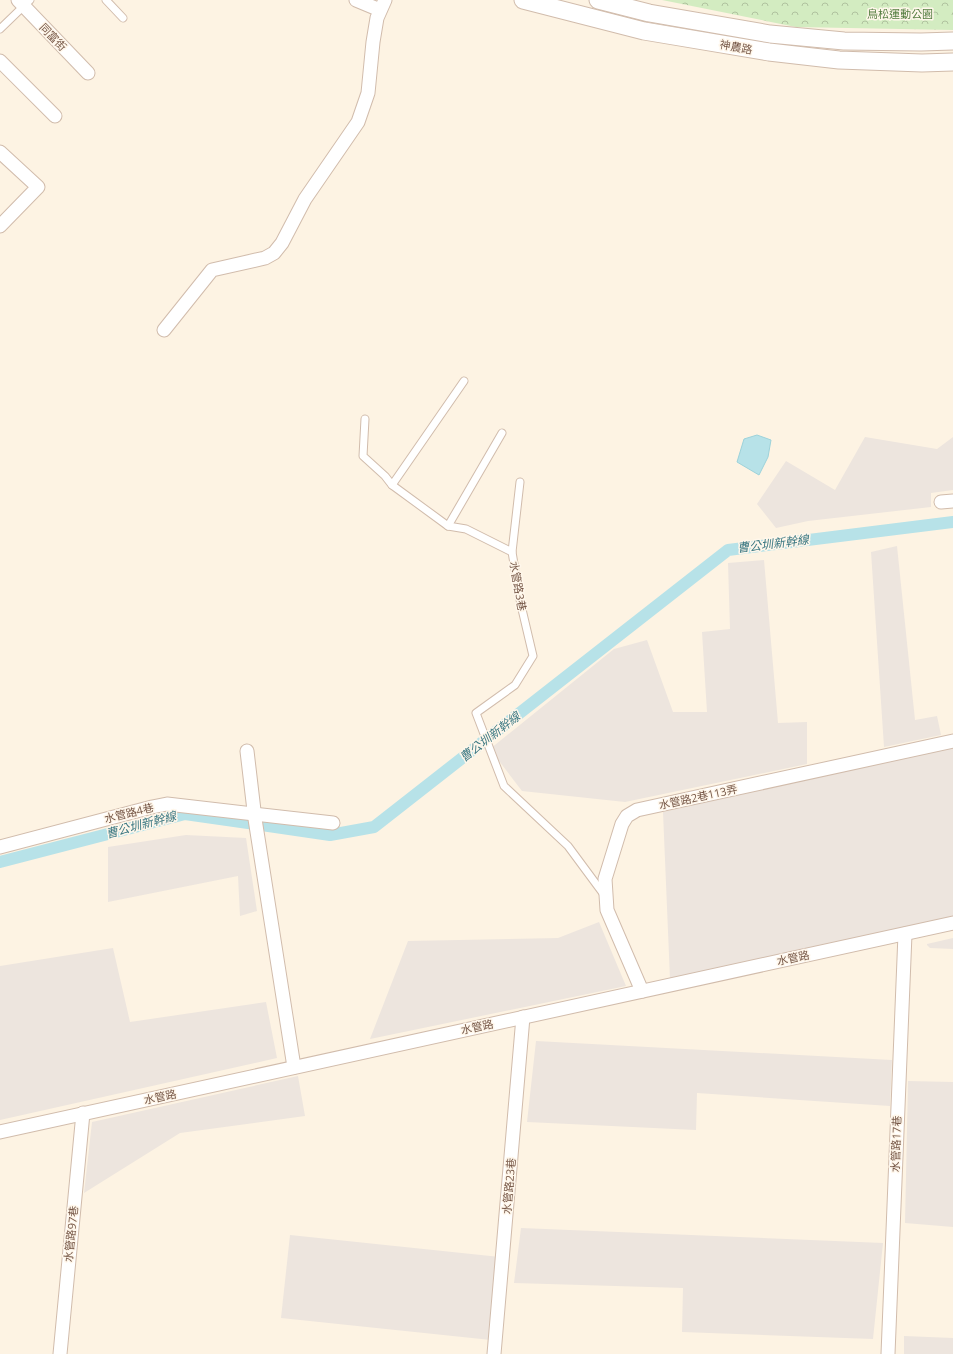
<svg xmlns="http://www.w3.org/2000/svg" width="953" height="1354" viewBox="0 0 953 1354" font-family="'Open Sans','Noto Sans TC',sans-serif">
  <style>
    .industrial { fill: #ede5de }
    .park { fill: url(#park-crowns) }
    .water { fill: #b7e2e8; stroke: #9dd2da }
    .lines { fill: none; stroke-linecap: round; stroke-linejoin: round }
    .canal { stroke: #b7e2e8; stroke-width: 12 }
    .service-casing { stroke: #d1bcac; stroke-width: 9 }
    .minor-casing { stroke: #d1bcac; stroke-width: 15 }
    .tertiary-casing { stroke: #d1bcac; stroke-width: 19 }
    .service { stroke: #fff; stroke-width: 7 }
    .minor { stroke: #fff; stroke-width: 13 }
    .tertiary { stroke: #fff; stroke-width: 17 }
    .labels { text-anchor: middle; stroke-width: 3; stroke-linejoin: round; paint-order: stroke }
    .park-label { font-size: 11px; fill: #537d3f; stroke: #fff7eb }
    .street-label { font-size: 11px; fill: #775848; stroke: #fff7eb }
    .water-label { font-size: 12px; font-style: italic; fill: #3e7a84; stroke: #fff7eb }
  </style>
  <defs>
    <pattern id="park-crowns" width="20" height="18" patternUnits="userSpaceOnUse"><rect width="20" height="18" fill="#d3ecc1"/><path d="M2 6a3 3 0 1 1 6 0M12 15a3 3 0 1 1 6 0" fill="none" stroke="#b0c29f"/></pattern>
  </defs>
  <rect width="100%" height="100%" fill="#fdf3e3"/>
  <!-- industrial -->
  <g class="industrial">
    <path d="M 865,437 L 937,449 L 953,437 L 953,490 L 931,493 L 931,507 L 808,521 L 776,528 L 757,504 L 786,461 L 835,490 Z"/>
    <path d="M 897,546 L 915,720 L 937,716 L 941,735 L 884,747 L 871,552 Z"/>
    <path d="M 764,560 L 778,723 L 807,722 L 807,764 L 625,802 L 522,791 L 490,749 L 614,649 L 647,640 L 673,712 L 707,712 L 702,632 L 730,629 L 728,563 Z"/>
    <path d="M 953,747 L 953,916 L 670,979 L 663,812 Z"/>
    <path d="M 186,835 L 246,838 L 257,911 L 240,916 L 238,876 L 108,902 L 108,847 Z"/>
    <path d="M 599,922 L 626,986 L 370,1039 L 408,941 L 558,938 Z"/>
    <path d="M 953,938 L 953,949 L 930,948 L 927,945 L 927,944 Z"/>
    <path d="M 113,948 L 130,1022 L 266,1002 L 277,1058 L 0,1120 L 0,966 Z"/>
    <path d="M 536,1041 L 892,1060 L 890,1106 L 697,1093 L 696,1130 L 527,1122 Z"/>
    <path d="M 298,1076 L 305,1116 L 180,1133 L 84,1193 L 92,1122 Z"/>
    <path d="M 908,1081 L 953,1082 L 953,1227 L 905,1223 Z"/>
    <path d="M 521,1228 L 883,1243 L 873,1339 L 682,1332 L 683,1288 L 514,1283 Z"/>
    <path d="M 290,1235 L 500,1257 L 491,1340 L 281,1318 Z"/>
    <path d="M 904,1336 L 953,1338 L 953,1354 L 904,1354 Z"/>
  </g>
  <!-- park -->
  <path class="park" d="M 662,0 L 953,0 L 953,30 L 796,27 Z"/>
  <!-- water -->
  <path class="water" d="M 757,435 L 771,440 L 768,457 L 759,475 L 737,462 L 744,439 Z"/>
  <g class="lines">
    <!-- canal -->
    <path class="canal" d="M 0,862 L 185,814 L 330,835 L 374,827 L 728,550 L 953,522"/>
    <defs>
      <g id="service">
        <path d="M 106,0 L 123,18"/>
        <path d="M 0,29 L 30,0"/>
        <path d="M 365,419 L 363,456 L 385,476 L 392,485 L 448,526 L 466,529 L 512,552 L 521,605 L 533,656 L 515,685 L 476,713 L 504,786 L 568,846 L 605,896"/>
        <path d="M 392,485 L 464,381"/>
        <path d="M 448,526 L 502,433"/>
        <path d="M 512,552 L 520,482"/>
      </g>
      <g id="minor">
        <path d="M 18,0 L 88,73"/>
        <path d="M 356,0 L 380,10"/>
        <path d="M 0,61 L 55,116"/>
        <path d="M 0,152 L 38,187 L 0,226"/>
        <path d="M 164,330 L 212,270 L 265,258 L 274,253 L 282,243 L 305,199 L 358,122 L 368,93 L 373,42 L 377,18 L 385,0"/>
        <path d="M 941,502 L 953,501"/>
        <path d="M 247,751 L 255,819 L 294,1067"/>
        <path d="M 0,847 L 152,807 L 167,804 L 333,823"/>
        <path d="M 642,991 L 607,910 L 605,879 L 622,824 L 627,816 L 637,810 L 953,741"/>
        <path d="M 0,1132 L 953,923"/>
        <path d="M 60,1354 L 83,1113"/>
        <path d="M 494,1354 L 523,1017"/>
        <path d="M 888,1354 L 905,934"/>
      </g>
      <g id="tertiary">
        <path d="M 523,0 L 644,31 L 769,52 L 839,60 L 922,63 L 953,62"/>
        <path d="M 598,0 L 649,13 L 770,34 L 844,41 L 921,42 L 953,41"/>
      </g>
    </defs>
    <!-- service casing -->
    <use href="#service" class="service-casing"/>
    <!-- minor casing -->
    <use href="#minor" class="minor-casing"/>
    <!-- tertiary casing -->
    <use href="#tertiary" class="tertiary-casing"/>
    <!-- service -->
    <use href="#service" class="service"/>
    <!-- minor -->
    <use href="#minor" class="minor"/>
    <!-- tertiary -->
    <use href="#tertiary" class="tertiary"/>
  </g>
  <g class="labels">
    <!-- park labels -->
    <g class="park-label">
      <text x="900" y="18">鳥松運動公園</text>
    </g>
    <!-- street labels -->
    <g class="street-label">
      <text transform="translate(53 37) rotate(46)" y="4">同富街</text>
      <text transform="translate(736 47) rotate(10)" y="4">神農路</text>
      <text transform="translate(518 586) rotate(80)" y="4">水管路3巷</text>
      <text transform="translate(698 797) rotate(-12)" y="4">水管路2巷113弄</text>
      <text transform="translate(129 813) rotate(-14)" y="4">水管路4巷</text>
      <text transform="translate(793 958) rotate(-12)" y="4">水管路</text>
      <text transform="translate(477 1027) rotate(-12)" y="4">水管路</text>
      <text transform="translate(160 1097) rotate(-12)" y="4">水管路</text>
      <text transform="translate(896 1144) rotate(-88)" y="4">水管路17巷</text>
      <text transform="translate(509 1186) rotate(-85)" y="4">水管路23巷</text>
      <text transform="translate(71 1234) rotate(-84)" y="4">水管路97巷</text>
    </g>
    <!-- water labels -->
    <g class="water-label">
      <text transform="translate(773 544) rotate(-7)" y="4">曹公圳新幹線</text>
      <text transform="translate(490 737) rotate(-38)" y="4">曹公圳新幹線</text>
      <text transform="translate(141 825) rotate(-15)" y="4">曹公圳新幹線</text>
    </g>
  </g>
</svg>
